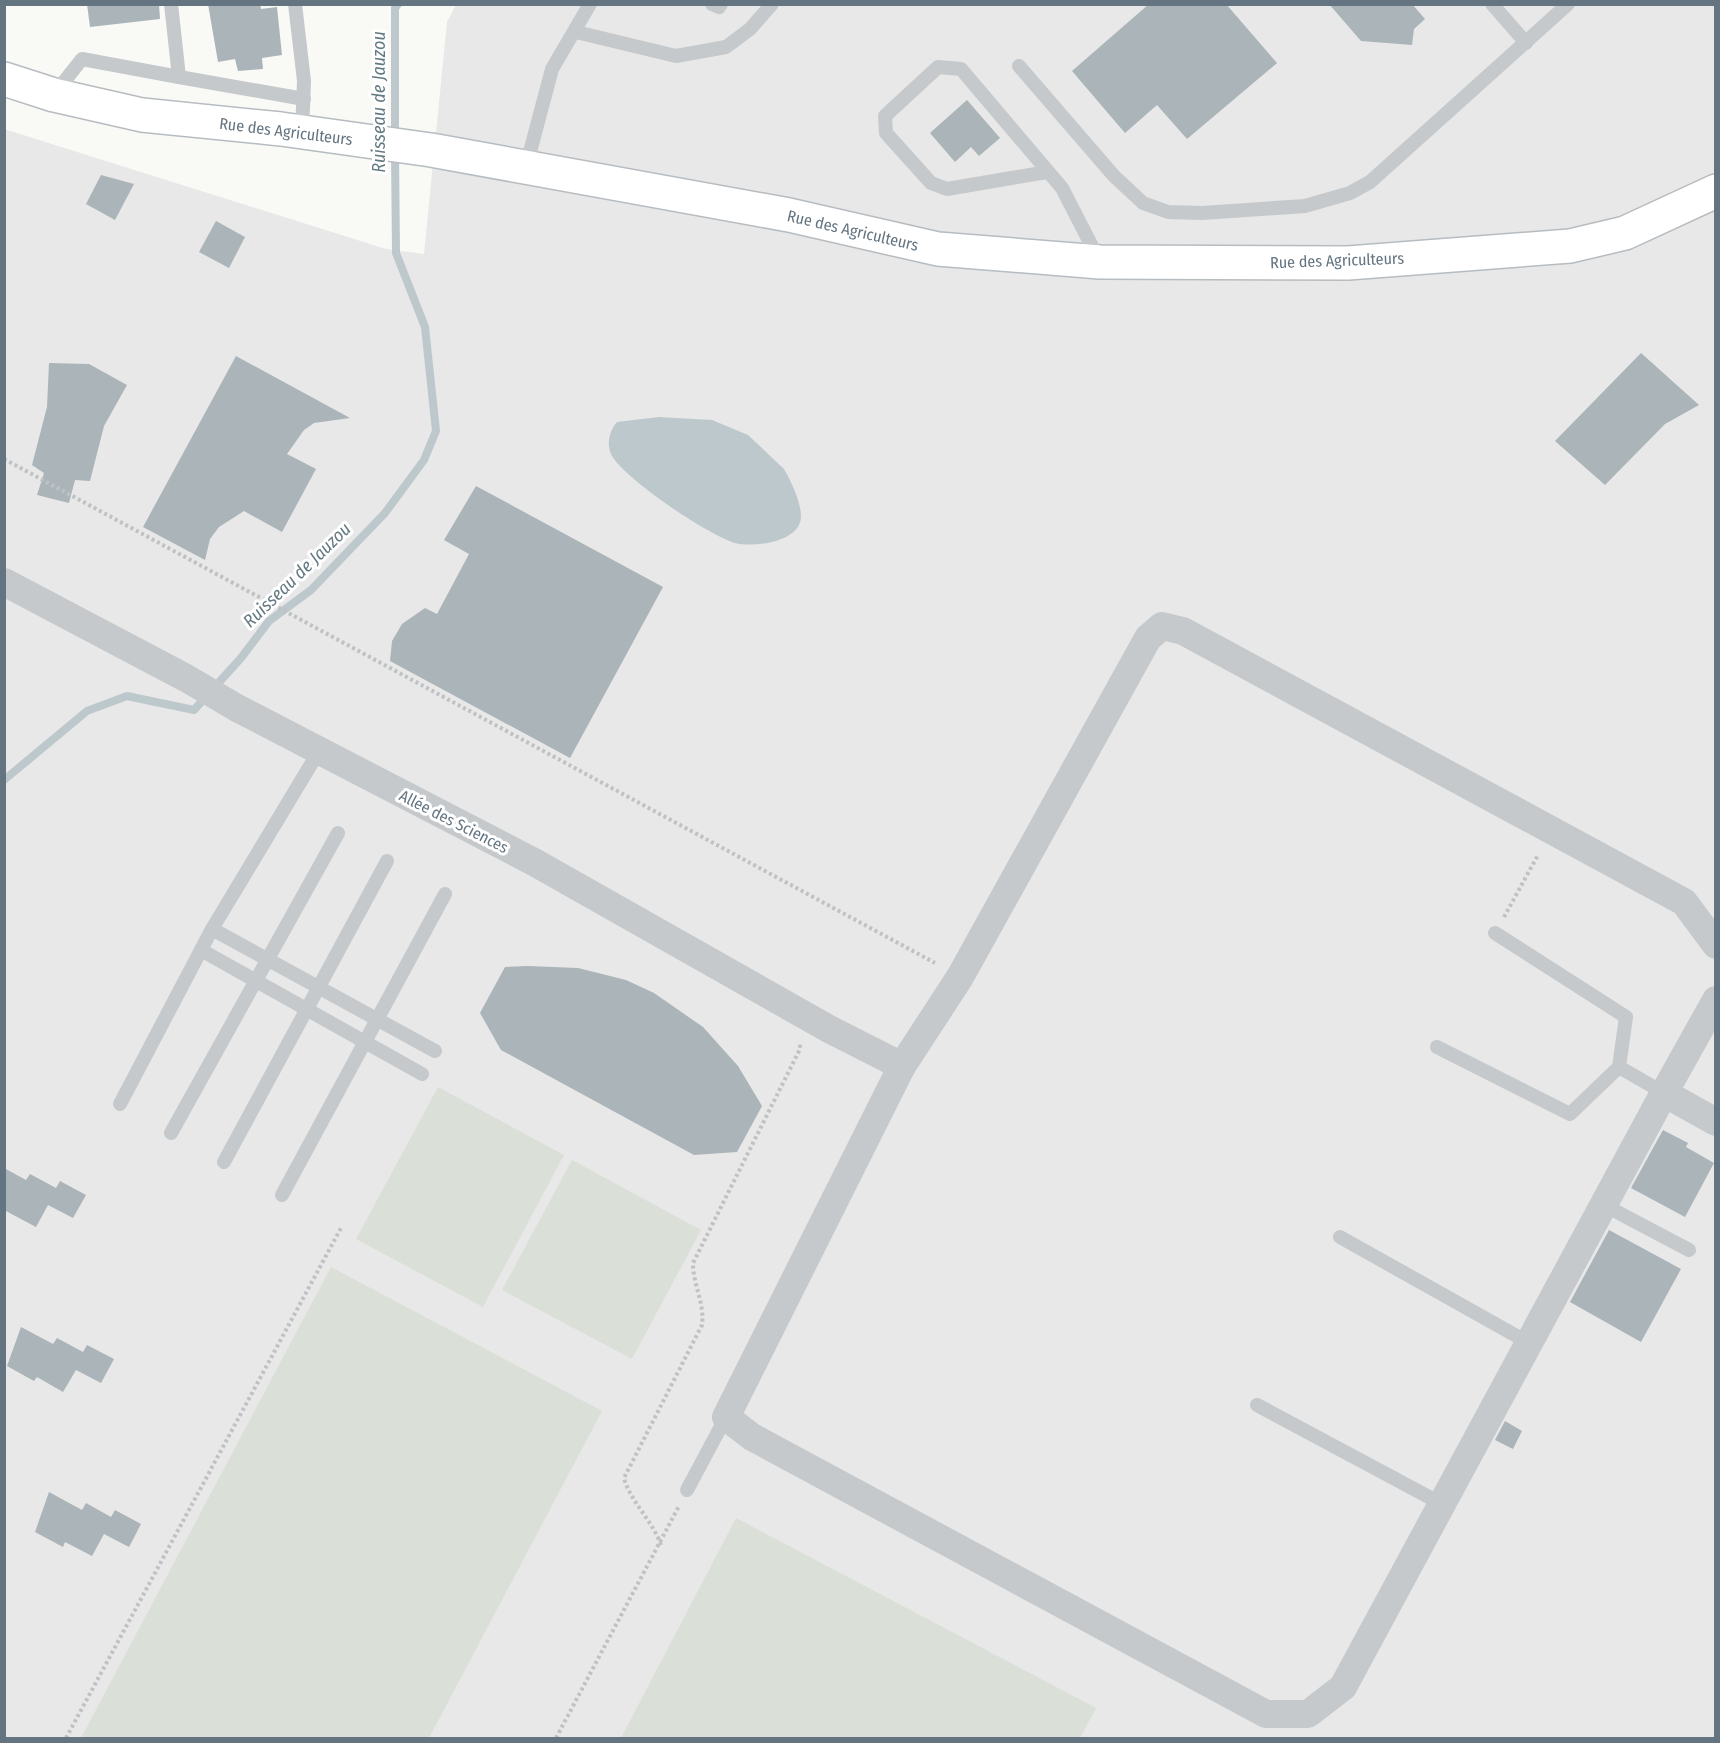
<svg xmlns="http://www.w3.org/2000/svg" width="1720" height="1743" viewBox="0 0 1720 1743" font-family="'Fira Sans Condensed',sans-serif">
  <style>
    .built { fill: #e7e8e7 }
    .green { fill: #dae0d7 }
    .water { fill: #bdc8cc }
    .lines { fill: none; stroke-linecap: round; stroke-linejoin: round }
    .stream { stroke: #bdc8cc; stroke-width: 8 }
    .building { fill: #abb4b9 }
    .secondary-casing { stroke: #b7bcc1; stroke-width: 36 }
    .path { stroke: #bfc1c3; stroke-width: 4; stroke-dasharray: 3 3; stroke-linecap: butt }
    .lane { stroke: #c5c9cc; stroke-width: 14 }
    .street { stroke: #c5c9cc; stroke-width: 28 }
    .secondary { stroke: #fff; stroke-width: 33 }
    .labels { text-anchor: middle; stroke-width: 6; stroke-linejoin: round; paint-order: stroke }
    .street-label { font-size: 16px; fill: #647481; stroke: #fff }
    .water-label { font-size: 18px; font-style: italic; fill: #647a82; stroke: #fff }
  </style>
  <rect width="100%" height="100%" fill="#f9f9f6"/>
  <!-- built -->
  <path class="built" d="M 456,5 L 1715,5 L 1715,1738 L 5,1738 L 4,129 L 386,249 L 424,254 L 447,22 Z"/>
  <!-- green -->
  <g class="green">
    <path d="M 438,1087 L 564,1155 L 483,1307 L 356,1239 Z"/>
    <path d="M 572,1160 L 701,1230 L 632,1359 L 502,1290 Z"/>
    <path d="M 331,1267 L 602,1411 L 429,1738 L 81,1738 Z"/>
    <path d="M 736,1518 L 1096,1708 L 1080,1738 L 621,1738 Z"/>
  </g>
  <!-- water -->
  <path class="water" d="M 659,417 L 712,420 L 748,435 L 784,469 C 791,481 801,502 801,517 C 800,542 754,548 735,543 C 708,535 626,480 612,456 C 606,445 609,431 617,422 Z"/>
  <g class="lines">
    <!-- stream -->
    <g class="stream">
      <path d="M 395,139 L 395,8 L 398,4"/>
      <path d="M 4,780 L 87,711 L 127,696 L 194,710 L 241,658 L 269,621 L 311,590 L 385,513 L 424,460 L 436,431 L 425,327 L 396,253 L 395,152"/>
    </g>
  </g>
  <!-- building -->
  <g class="building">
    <path d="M 87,4 L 159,4 L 160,19 L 90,27 Z"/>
    <path d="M 208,4 L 260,4 L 261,9 L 277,7 L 282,55 L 262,58 L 263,69 L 238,71 L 235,59 L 218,62 Z"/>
    <path d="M 1149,4 L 1226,4 L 1277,63 L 1187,139 L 1157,105 L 1125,133 L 1072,71 Z"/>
    <path d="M 1329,4 L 1412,4 L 1425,19 L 1414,29 L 1412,45 L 1361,41 Z"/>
    <path d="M 967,100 L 1000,138 L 979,156 L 971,147 L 955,162 L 930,133 Z"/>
    <path d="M 101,175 L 134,184 L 115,220 L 86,204 Z"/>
    <path d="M 216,221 L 245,237 L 229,268 L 199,252 Z"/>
    <path d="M 1641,353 L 1699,405 L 1665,424 L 1605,485 L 1555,441 Z"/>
    <path d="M 236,356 L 350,418 L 314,423 L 304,430 L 287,454 L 316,469 L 282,532 L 244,511 L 219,527 L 210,539 L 205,560 L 143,527 Z"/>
    <path d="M 49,363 L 89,364 L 127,385 L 104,426 L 90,481 L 75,480 L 69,503 L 37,495 L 44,473 L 32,465 L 47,407 Z"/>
    <path d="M 476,486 L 663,587 L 570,758 L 390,661 L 392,641 L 402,624 L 425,608 L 437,614 L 469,554 L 444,540 Z"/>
    <path d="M 528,966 L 578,968 L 626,980 L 654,993 L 703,1027 L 738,1066 L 762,1106 L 737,1152 L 694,1155 L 501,1050 L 480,1013 L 505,967 Z"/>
    <path d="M 1663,1130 L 1688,1143 L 1686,1147 L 1714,1163 L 1685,1217 L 1631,1188 Z"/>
    <path d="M 4,1168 L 26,1180 L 30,1174 L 56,1188 L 60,1181 L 86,1195 L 73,1218 L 48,1205 L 36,1227 L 4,1210 Z"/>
    <path d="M 1609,1230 L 1681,1269 L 1641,1342 L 1570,1302 Z"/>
    <path d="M 21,1327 L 53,1344 L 57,1338 L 83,1352 L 87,1345 L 114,1359 L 101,1383 L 76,1370 L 63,1392 L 37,1377 L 34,1381 L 7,1366 Z"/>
    <path d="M 1505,1421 L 1522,1431 L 1513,1449 L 1495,1440 Z"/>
    <path d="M 49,1492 L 82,1510 L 86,1503 L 111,1517 L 115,1510 L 141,1524 L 129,1547 L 104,1534 L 92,1556 L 65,1542 L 63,1547 L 35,1532 Z"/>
  </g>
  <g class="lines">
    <defs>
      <path id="secondary" d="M 4,79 L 54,95 L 142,115 L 281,129 L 431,150 L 789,215 L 938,249 L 1100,262 L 1348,263 L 1570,246 L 1625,233 L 1716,191"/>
    </defs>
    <!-- secondary casing -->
    <use href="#secondary" class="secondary-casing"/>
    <!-- path -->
    <g class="path">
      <path d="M 4,459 L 935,963"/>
      <path d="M 1504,917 L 1538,855"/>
      <path d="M 661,1545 C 652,1520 630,1501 624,1478 L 702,1325 C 705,1304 693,1285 693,1263 L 800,1049 L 800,1044"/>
      <path d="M 66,1738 L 341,1228"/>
      <path d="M 556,1738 L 679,1506"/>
    </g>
    <!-- lane -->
    <g class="lane">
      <path d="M 171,4 L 179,77 L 304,99"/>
      <path d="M 295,4 L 304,81 L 302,133"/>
      <path d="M 712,4 L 719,7 L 721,4"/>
      <path d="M 1492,4 L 1526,43"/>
      <path d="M 576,32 L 676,56 L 726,47 L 750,29 L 772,4"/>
      <path d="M 1019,66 L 1114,176 L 1143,203 L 1168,212 L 1202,213 L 1305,206 L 1350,193 L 1370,182 L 1568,4"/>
      <path d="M 55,93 L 82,59 L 179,77"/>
      <path d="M 526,167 L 552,69 L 590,4"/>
      <path d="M 1047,172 L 947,189 L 931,183 L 886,133 L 885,116 L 938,67 L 961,69 L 1062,188 L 1099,260"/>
      <path d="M 212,929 L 435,1051"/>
      <path d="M 1495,933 L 1626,1017 L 1619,1067 L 1664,1093"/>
      <path d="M 201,950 L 422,1074"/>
      <path d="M 1437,1047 L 1570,1114 L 1619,1067"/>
      <path d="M 120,1104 L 212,929 L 319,751"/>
      <path d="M 171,1133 L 338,833"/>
      <path d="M 224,1162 L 387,861"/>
      <path d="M 282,1195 L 445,894"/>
      <path d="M 1604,1205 L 1689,1250"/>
      <path d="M 1340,1237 L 1529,1343"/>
      <path d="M 1257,1405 L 1442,1504"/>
      <path d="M 687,1490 L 726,1417"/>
    </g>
    <!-- street -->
    <g class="street">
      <path d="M 4,582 L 186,678 L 237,708 L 534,862 L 829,1029 L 902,1066"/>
      <path d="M 1716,945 L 1684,902 L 1183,631 L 1162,626 L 1148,638 L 960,977 L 902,1066 L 726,1417 L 752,1437 L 1266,1714 L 1308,1714 L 1343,1687 L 1664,1093 L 1716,1122"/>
      <path d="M 1664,1093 L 1716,1000"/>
    </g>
    <!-- secondary -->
    <use href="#secondary" class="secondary"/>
  </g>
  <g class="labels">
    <!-- street labels -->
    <g class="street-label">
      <text transform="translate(286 131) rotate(7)" y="6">Rue des Agriculteurs</text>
      <text transform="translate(853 230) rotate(13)" y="6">Rue des Agriculteurs</text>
      <text transform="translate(1337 260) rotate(-2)" y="6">Rue des Agriculteurs</text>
      <text transform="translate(454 821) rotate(27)" y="6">Allée des Sciences</text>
    </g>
    <!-- water labels -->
    <g class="water-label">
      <text transform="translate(379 102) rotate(-90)" y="6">Ruisseau de Jauzou</text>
      <text transform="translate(297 575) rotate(-44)" y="6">Ruisseau de Jauzou</text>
    </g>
  </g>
  <!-- border -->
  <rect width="1720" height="1743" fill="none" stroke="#647481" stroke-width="12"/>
</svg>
